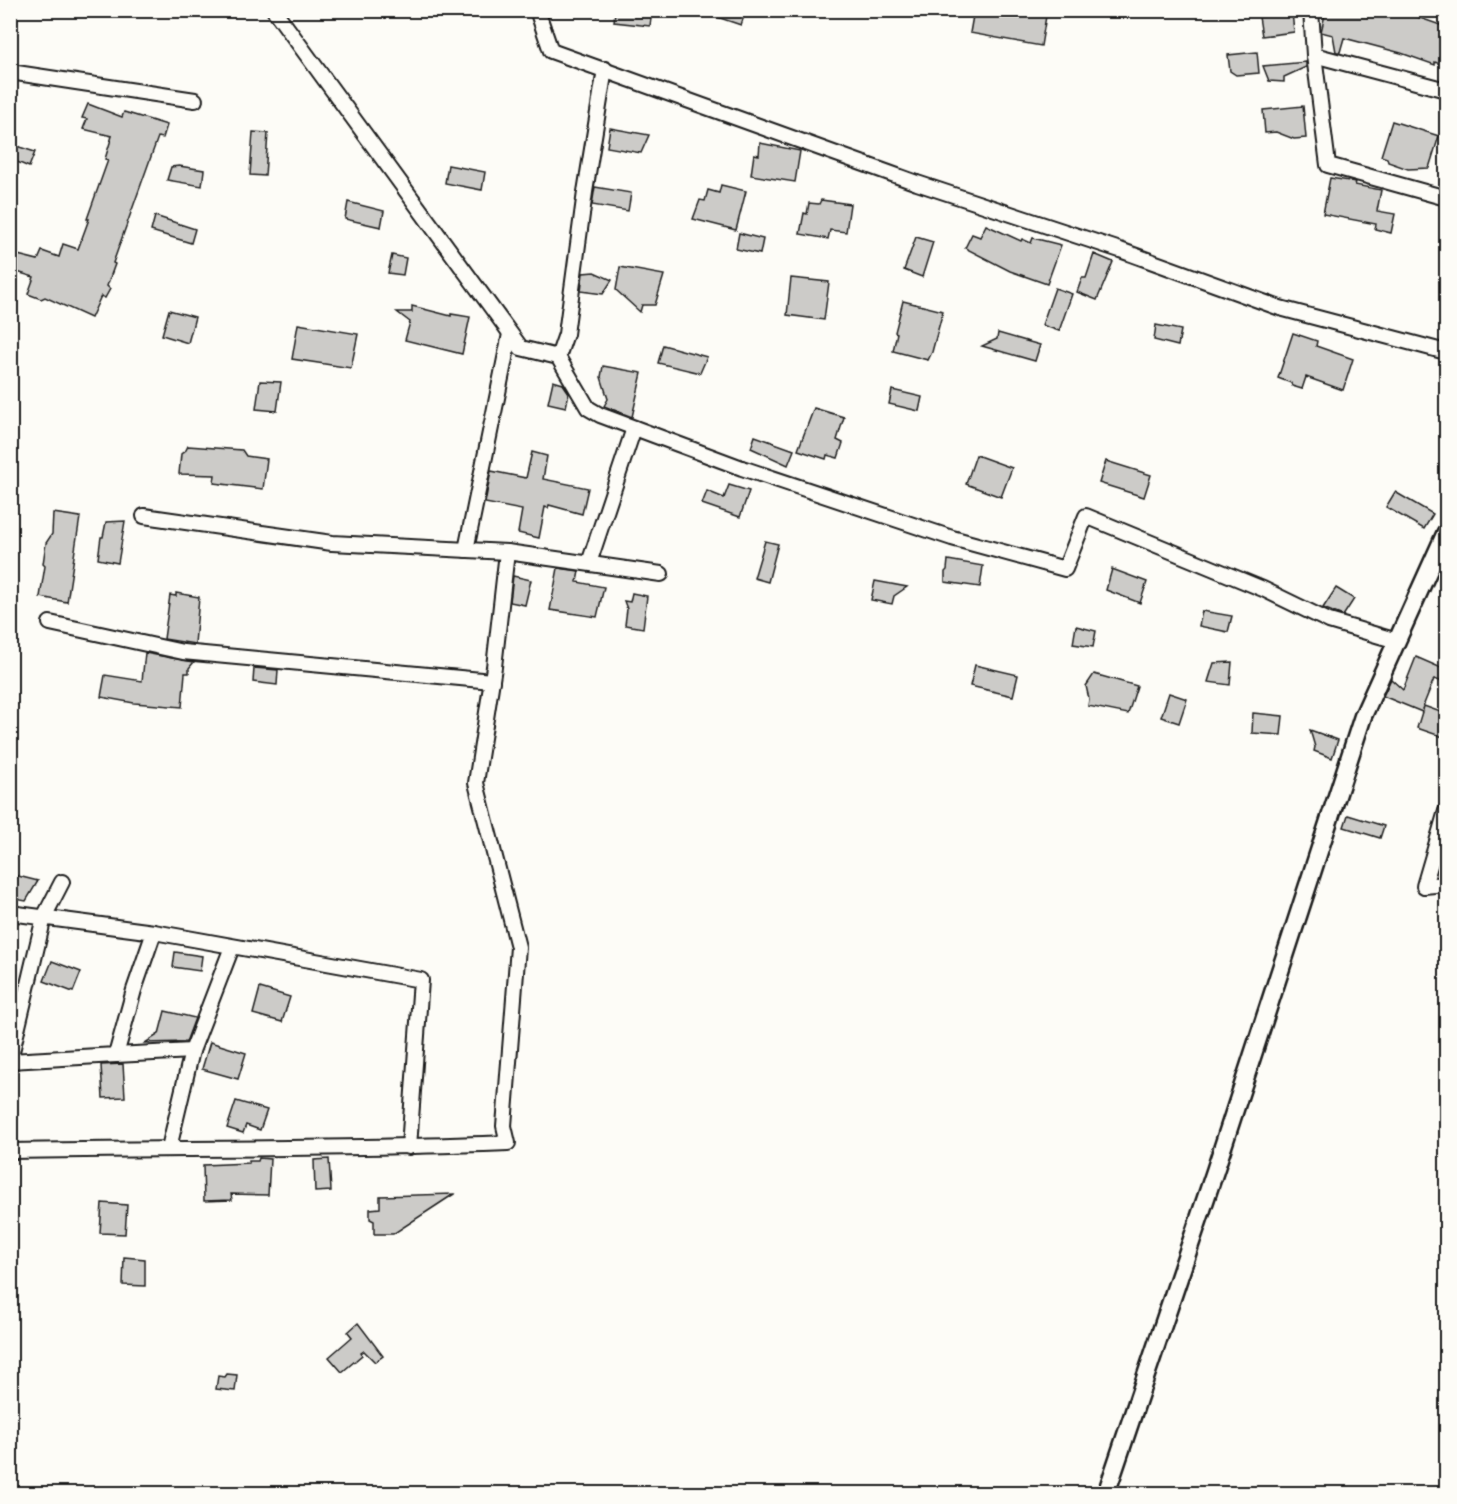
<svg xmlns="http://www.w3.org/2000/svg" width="1457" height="1504" viewBox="0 0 1457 1504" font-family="Kalam,sans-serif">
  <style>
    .building { fill: #cccbc8; stroke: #1c1c1c; stroke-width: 1.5 }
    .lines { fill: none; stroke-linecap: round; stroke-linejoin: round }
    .minor-casing { stroke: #1c1c1c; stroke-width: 18 }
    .tertiary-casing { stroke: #1c1c1c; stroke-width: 21 }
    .minor { stroke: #fdfcf7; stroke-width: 14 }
    .tertiary { stroke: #fdfcf7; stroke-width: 16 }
  </style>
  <rect width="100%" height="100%" fill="#fdfcf7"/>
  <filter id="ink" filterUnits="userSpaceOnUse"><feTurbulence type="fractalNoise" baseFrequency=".0167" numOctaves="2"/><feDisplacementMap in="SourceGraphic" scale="12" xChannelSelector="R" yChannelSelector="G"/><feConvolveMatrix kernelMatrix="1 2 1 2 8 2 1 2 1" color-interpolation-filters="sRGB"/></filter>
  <g filter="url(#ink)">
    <!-- building -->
    <g class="building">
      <path d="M 615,10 L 652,10 L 650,26 L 614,22 Z"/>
      <path d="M 705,10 L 746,10 L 741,25 L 705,13 Z"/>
      <path d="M 974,10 L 1047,10 L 1041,46 L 970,33 Z"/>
      <path d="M 1326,10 L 1387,10 L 1405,16 L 1406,13 L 1446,27 L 1446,66 L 1435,62 L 1435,65 L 1401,53 L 1344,38 L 1340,52 L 1336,52 L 1333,35 L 1321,32 Z"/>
      <path d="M 1292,12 L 1294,32 L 1262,36 L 1259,17 Z"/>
      <path d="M 1257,52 L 1259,73 L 1236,75 L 1230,71 L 1228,55 Z"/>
      <path d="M 1306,62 L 1306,67 L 1284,77 L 1284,82 L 1269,81 L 1263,66 Z"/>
      <path d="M 88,104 L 122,117 L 124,112 L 167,125 L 163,138 L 158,137 L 113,263 L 115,264 L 107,286 L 110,289 L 105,298 L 101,296 L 91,318 L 45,297 L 41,299 L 28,294 L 34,277 L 10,270 L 10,253 L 38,260 L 42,251 L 59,257 L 63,244 L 78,249 L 89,219 L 87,219 L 108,160 L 105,159 L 112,136 L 83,129 L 87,119 L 82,118 Z"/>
      <path d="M 1303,106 L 1306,138 L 1294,139 L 1276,132 L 1265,133 L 1263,110 Z"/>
      <path d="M 1392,121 L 1439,136 L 1429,168 L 1408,169 L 1388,162 L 1387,158 L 1381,156 Z"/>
      <path d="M 610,128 L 649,135 L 641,153 L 607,147 Z"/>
      <path d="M 253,132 L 268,133 L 265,176 L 250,175 Z"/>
      <path d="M 760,143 L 800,151 L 795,182 L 751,175 L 754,154 L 759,155 Z"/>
      <path d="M 10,144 L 35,152 L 29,167 L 10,159 Z"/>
      <path d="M 448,165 L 485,172 L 482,190 L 445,183 Z"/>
      <path d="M 179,166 L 204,170 L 202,186 L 167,180 L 171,167 Z"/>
      <path d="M 1330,178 L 1356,182 L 1355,185 L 1381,190 L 1377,211 L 1395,214 L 1391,233 L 1375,229 L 1376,224 L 1323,214 Z"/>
      <path d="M 721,185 L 746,191 L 736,230 L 693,219 L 700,200 L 705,201 L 708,190 L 719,193 Z"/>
      <path d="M 595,187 L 631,193 L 628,211 L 592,205 Z"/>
      <path d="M 821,200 L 850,204 L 846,232 L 830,230 L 828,239 L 800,234 L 804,213 L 807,214 L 809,203 L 819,204 Z"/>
      <path d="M 348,202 L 384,211 L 381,227 L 345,219 Z"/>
      <path d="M 155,216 L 195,229 L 191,243 L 151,231 Z"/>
      <path d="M 986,225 L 1021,241 L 1022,239 L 1031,243 L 1033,238 L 1061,245 L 1047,284 L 1010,271 L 965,248 L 972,234 L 980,237 Z"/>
      <path d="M 739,233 L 763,239 L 760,254 L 736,249 Z"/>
      <path d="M 916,237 L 933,242 L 922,277 L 904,270 Z"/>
      <path d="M 1094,254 L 1113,262 L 1097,300 L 1077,292 L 1082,278 L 1086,278 Z"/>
      <path d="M 392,255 L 406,258 L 403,275 L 388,273 Z"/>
      <path d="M 620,267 L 664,275 L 655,305 L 642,305 L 640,312 L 616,290 Z"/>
      <path d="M 594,272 L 612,280 L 603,294 L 581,291 L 583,273 Z"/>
      <path d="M 791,278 L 829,282 L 824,320 L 787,315 Z"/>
      <path d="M 1055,288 L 1072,294 L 1059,331 L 1042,325 Z"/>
      <path d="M 903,301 L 943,311 L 932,352 L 928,360 L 893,351 L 897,333 L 895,332 Z"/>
      <path d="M 412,306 L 451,316 L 451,314 L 470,317 L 462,354 L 405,340 L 410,322 L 397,312 L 412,312 Z"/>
      <path d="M 169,310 L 195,317 L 188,343 L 162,335 Z"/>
      <path d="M 298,324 L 358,334 L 351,368 L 292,359 Z"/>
      <path d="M 1156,325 L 1181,330 L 1178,346 L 1154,340 Z"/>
      <path d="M 998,333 L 1040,345 L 1035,361 L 982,346 L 997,339 Z"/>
      <path d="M 1293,333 L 1317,341 L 1316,346 L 1353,359 L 1343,390 L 1306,377 L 1302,389 L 1292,386 L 1291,383 L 1278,378 Z"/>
      <path d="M 663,345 L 707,357 L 700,373 L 658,363 Z"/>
      <path d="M 603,366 L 642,373 L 632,417 L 604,406 L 608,399 L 601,377 Z"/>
      <path d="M 260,381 L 281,382 L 277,411 L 256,409 Z"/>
      <path d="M 553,381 L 563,384 L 569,393 L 566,407 L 548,403 Z"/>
      <path d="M 892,390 L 922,397 L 919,411 L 889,404 Z"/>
      <path d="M 814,408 L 844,417 L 837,440 L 843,443 L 838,458 L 827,455 L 826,459 L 798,450 Z"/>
      <path d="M 755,436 L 794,450 L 788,465 L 751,448 Z"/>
      <path d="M 188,446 L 242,450 L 246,456 L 267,459 L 263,489 L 214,483 L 215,475 L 179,474 L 181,454 L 186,450 Z"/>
      <path d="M 532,452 L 547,456 L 543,479 L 588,488 L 582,514 L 549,505 L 548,508 L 545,507 L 539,538 L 518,533 L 522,510 L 485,503 L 491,471 L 526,478 Z"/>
      <path d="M 976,455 L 1012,468 L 1001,497 L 966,484 Z"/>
      <path d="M 1106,461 L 1151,475 L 1144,497 L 1099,483 Z"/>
      <path d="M 729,485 L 749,491 L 740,517 L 702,504 L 707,491 L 724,498 Z"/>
      <path d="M 1395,492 L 1433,514 L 1424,529 L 1386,507 Z"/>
      <path d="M 53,513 L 80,517 L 67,602 L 40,597 L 45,566 L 43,564 L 46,543 L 52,534 Z"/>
      <path d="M 125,521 L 118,563 L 98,559 L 101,537 L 103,537 L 106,522 Z"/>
      <path d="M 765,541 L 778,544 L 768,582 L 754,578 Z"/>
      <path d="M 948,560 L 983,566 L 980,587 L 945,582 L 945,572 L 947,570 Z"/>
      <path d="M 558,568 L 579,571 L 577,582 L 604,587 L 597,617 L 550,610 Z"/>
      <path d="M 1112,569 L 1147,582 L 1140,603 L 1106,590 Z"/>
      <path d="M 513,576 L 531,580 L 525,605 L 510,602 Z"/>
      <path d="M 875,581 L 907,587 L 894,596 L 892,604 L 871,600 Z"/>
      <path d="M 1336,588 L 1354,599 L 1343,616 L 1323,608 Z"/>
      <path d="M 176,593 L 199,597 L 195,644 L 164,639 L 170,595 L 176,596 Z"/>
      <path d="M 632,593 L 647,596 L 643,628 L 625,625 L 627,609 L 624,601 L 630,602 Z"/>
      <path d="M 1202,611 L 1232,616 L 1228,632 L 1199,626 Z"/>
      <path d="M 1076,626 L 1096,631 L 1093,647 L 1073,644 Z"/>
      <path d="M 145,653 L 194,662 L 189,668 L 189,673 L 185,673 L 182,707 L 134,703 L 101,697 L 105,675 L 142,681 Z"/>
      <path d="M 1416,657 L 1446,670 L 1446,683 L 1434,679 L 1422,709 L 1423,710 L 1424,706 L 1446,714 L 1446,738 L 1417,728 L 1422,712 L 1383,696 L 1391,679 L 1403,690 Z"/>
      <path d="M 1232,662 L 1230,685 L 1208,682 L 1214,663 Z"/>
      <path d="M 975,665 L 1018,675 L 1013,696 L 970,686 Z"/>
      <path d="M 254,668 L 278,670 L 277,685 L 253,682 Z"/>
      <path d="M 1094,674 L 1137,686 L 1128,714 L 1088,706 L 1089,699 L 1086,686 Z"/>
      <path d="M 1169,693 L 1187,699 L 1179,723 L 1161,717 Z"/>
      <path d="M 1253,713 L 1283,716 L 1281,735 L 1252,733 Z"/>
      <path d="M 1310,730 L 1338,740 L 1332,758 L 1314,751 L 1315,747 Z"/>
      <path d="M 1348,815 L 1384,826 L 1380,838 L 1344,827 Z"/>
      <path d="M 10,874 L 38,881 L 26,901 L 10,898 Z"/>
      <path d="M 175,952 L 202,956 L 200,971 L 173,967 Z"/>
      <path d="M 52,961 L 81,972 L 73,992 L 44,981 Z"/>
      <path d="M 260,988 L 290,997 L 282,1022 L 253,1014 Z"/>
      <path d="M 165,1011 L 195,1018 L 186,1042 L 145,1043 L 159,1034 Z"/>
      <path d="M 210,1042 L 246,1053 L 238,1079 L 202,1069 Z"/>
      <path d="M 123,1064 L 125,1097 L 103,1098 L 101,1065 Z"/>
      <path d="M 236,1101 L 267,1110 L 260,1130 L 246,1125 L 243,1133 L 227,1128 Z"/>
      <path d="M 259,1158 L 270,1159 L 268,1195 L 231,1194 L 232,1200 L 204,1201 L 203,1165 L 249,1163 L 249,1161 L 258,1161 Z"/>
      <path d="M 329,1159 L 331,1191 L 315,1192 L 314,1160 Z"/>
      <path d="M 454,1194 L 393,1234 L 374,1234 L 374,1221 L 370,1219 L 370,1209 L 380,1208 L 380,1196 Z"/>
      <path d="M 102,1203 L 127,1205 L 125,1234 L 100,1233 Z"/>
      <path d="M 124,1257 L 145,1259 L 145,1286 L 123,1285 Z"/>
      <path d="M 358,1323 L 383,1356 L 375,1362 L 364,1351 L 361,1353 L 362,1355 L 342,1372 L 329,1357 L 352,1337 L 348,1332 Z"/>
      <path d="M 227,1374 L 237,1375 L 235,1391 L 216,1389 L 218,1376 L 225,1377 Z"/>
    </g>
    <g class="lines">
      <defs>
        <g id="minor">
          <path d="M 274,10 L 521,348 L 558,357 L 588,408 L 600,415 L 742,468 L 952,538 L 1065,569 L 1086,516 L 1263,589 L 1329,621 L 1397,641"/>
          <path d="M 537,10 L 551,51 L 917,183 L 1120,250 L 1280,308 L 1446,352"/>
          <path d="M 1311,10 L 1314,55 L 1446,90"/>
          <path d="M 1314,55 L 1328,165 L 1446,198"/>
          <path d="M 10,72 L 195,100"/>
          <path d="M 558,357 L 566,334 L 585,192 L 605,69"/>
          <path d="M 144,516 L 332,543 L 507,552 L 661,574"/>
          <path d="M 466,550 L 510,334"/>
          <path d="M 589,563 L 634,428"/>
          <path d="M 50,623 L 183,652 L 492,681"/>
          <path d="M 1446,811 L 1424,886 L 1446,884"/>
          <path d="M 10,913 L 154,932 L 421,980 L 409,1147"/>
          <path d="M 116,1055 L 192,1051 L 232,947"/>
          <path d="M 10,1060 L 44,917 L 62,882"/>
          <path d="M 10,1061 L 116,1055 L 134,990 L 154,932"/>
          <path d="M 169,1148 L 192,1051"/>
          <path d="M 10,1151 C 176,1148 343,1150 508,1143 L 504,1126 L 518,947 L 476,783 L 494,667 L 507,552"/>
        </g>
        <path id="tertiary" d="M 1106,1494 L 1215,1171 L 1363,716 L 1446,532"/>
      </defs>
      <!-- minor casing -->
      <use href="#minor" class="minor-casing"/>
      <!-- tertiary casing -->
      <use href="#tertiary" class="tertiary-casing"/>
      <!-- minor -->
      <use href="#minor" class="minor"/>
      <!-- tertiary -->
      <use href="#tertiary" class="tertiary"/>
    </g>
  </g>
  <!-- margin -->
  <rect width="1457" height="1504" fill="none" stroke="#fdfcf7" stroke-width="36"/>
  <rect x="18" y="18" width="1421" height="1468" fill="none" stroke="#1c1c1c" stroke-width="2" filter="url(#ink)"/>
</svg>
